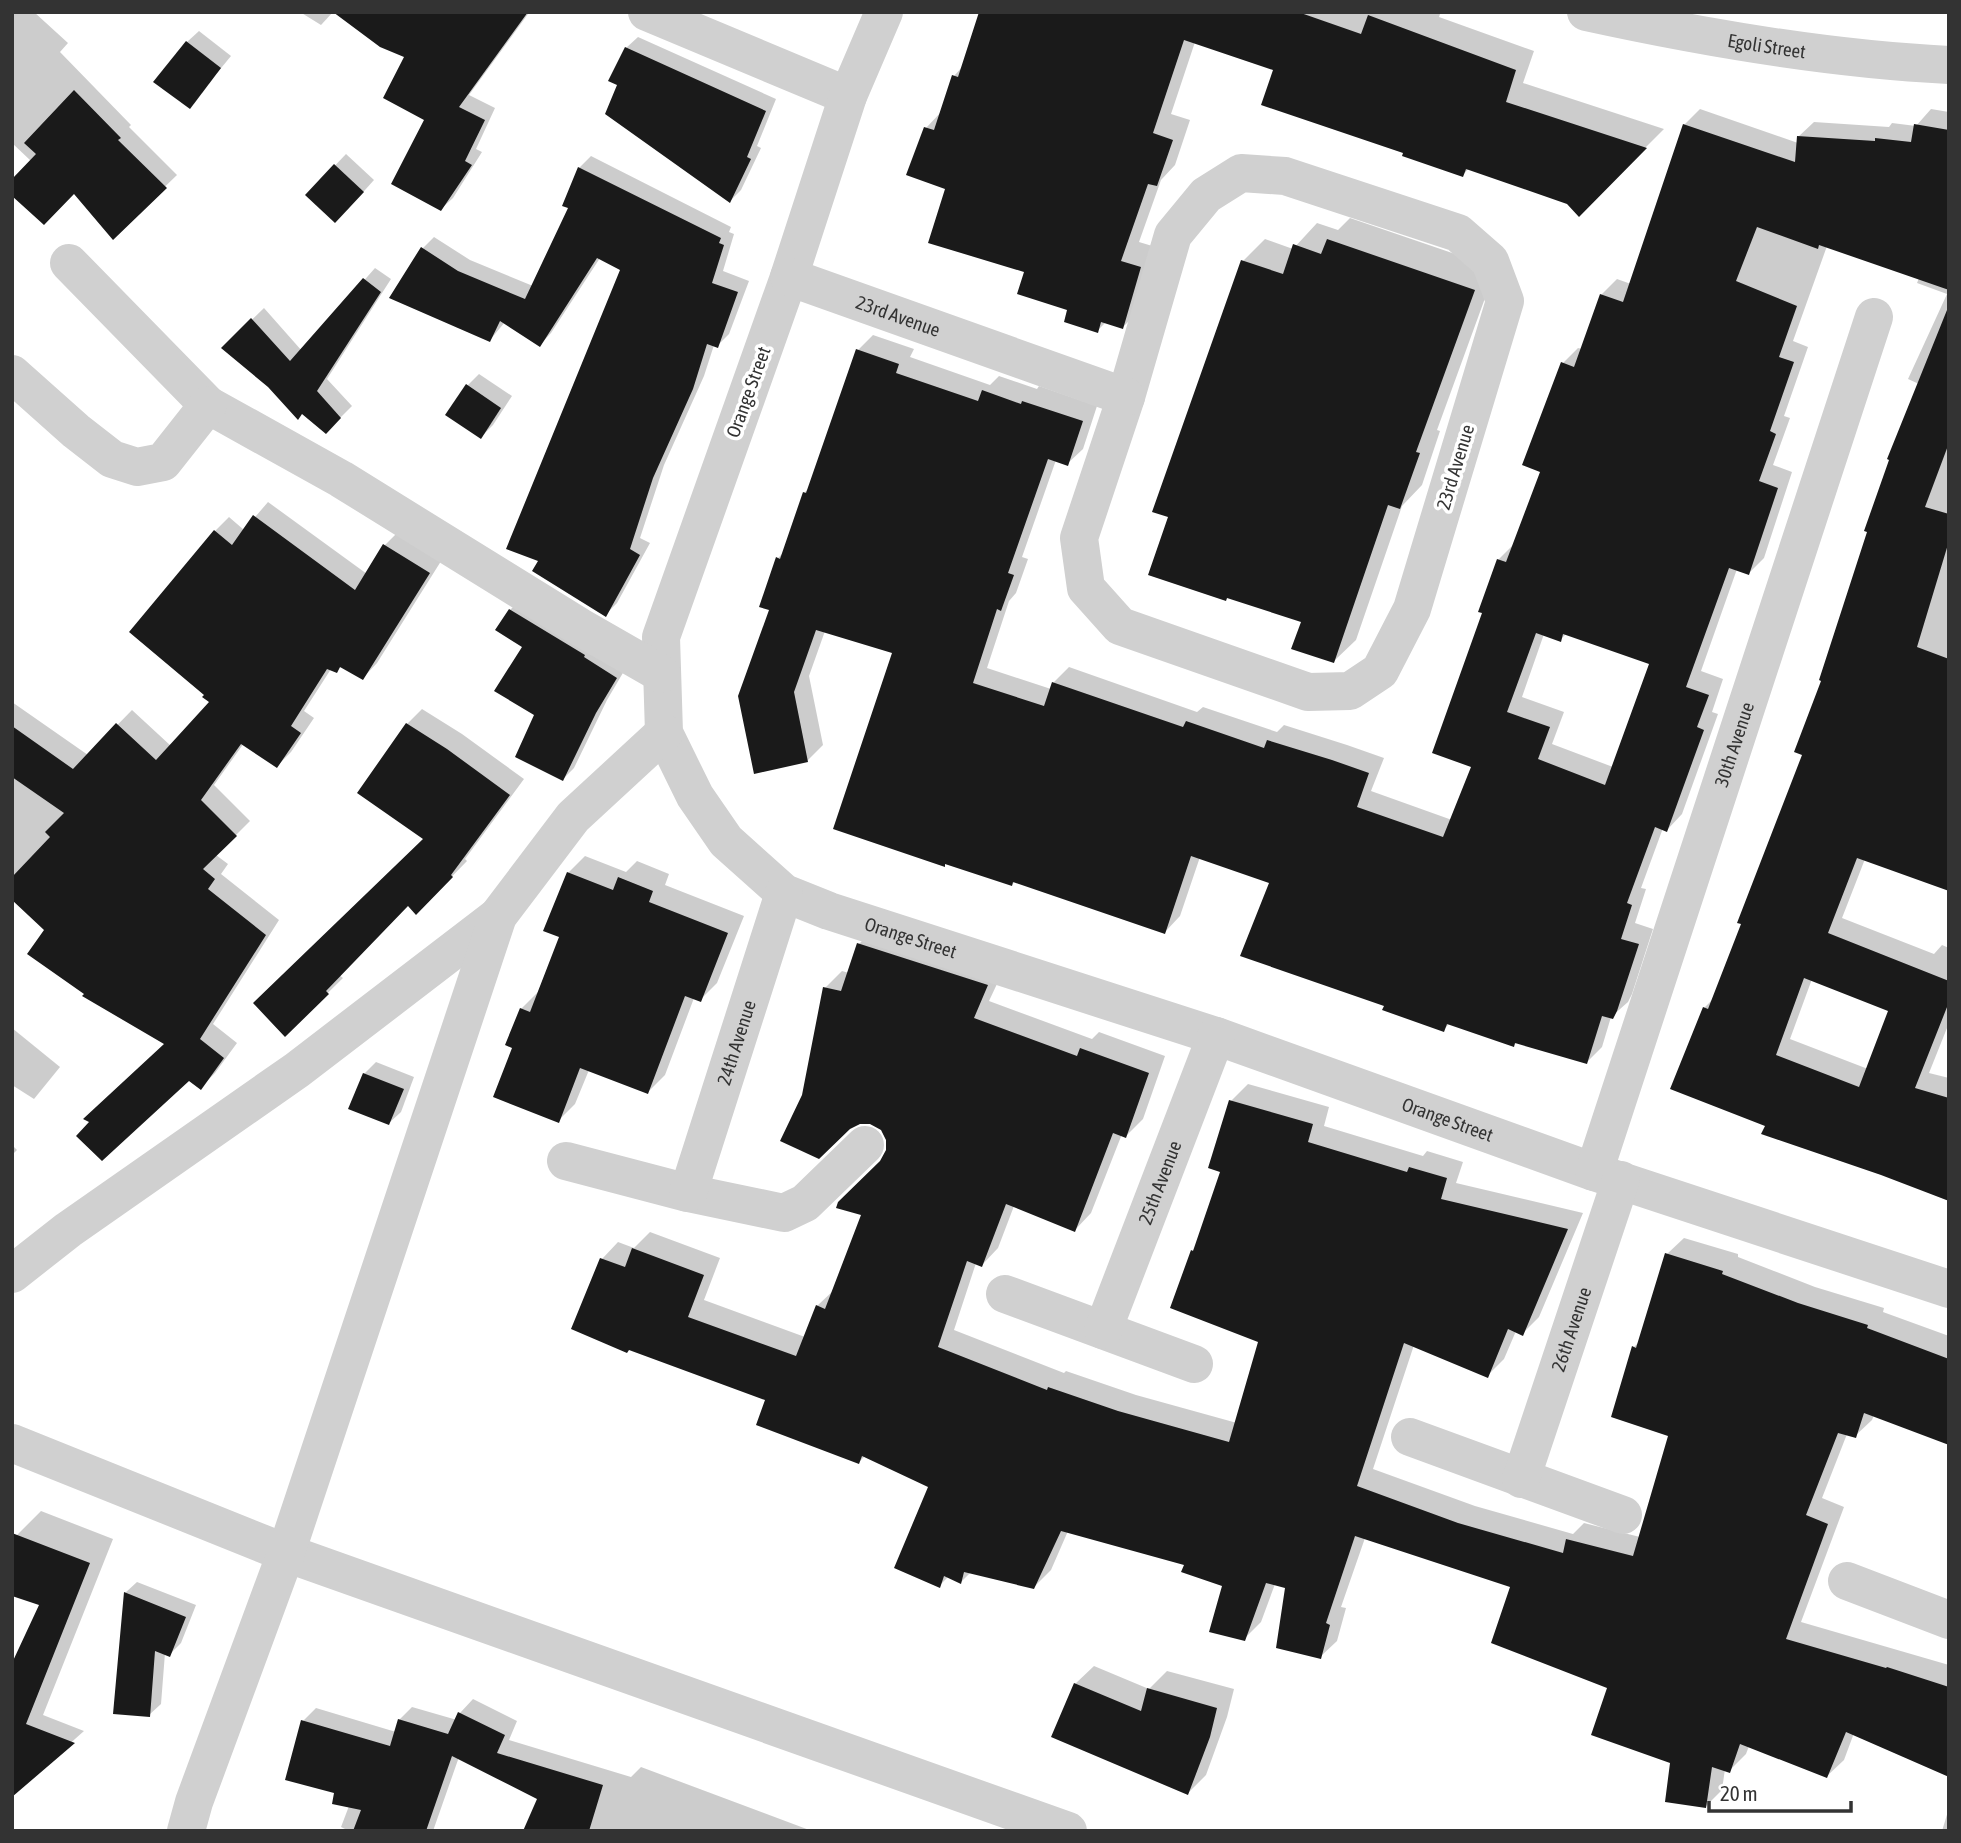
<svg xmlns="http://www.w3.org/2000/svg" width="1961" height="1843" viewBox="0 0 1961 1843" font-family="'Asap Condensed',sans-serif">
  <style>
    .shadow { fill: #0003; fill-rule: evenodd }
    .building { fill: #1a1a1a; fill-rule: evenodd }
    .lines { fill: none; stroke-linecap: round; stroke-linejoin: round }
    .minor { stroke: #d0d0d0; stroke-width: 38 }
    .labels { text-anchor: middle; stroke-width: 7; stroke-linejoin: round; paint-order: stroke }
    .street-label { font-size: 19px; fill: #333; stroke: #fff }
  </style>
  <rect width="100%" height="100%" fill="#fff"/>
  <!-- shadow -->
  <g class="shadow">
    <path d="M 12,12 L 34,12 L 68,43 L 60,52 L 131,125 L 129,127 L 177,175 L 113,237 L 74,192 L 31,161 L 12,143 Z"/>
    <path d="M 300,12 L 333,12 L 321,25 Z"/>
    <path d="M 526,12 L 528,14 L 469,95 L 495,108 L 476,149 L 482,152 L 453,198 L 441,209 L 427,119 Z"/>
    <path d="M 1119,12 L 1434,12 L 1440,14 L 1439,17 L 1534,51 L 1523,83 L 1664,129 L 1579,214 L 1568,202 L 1469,168 L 1463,175 L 1406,152 L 1275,69 L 1195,42 L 1171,114 L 1190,120 L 1175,165 L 1161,180 L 1139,242 L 1159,248 L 1142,308 L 1123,327 L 1106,322 L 1097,331 L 1026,270 L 947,188 L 926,128 L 942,111 L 954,76 L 963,66 Z"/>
    <path d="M 199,31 L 231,56 L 189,107 L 187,42 Z"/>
    <path d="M 638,37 L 776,99 L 757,146 L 761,148 L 741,190 L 730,201 L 619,84 L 626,48 Z"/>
    <path d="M 1700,109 L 1798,143 L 1798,137 L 1814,122 L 1889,127 L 1892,123 L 1916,126 L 1931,109 L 1949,112 L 1949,890 L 1865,859 L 1842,918 L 1934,954 L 1942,945 L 1949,948 L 1949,1023 L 1929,1073 L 1949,1078 L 1949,1201 L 1767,1125 L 1704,1008 L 1715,997 L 1805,754 L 1823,680 L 1919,384 L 1908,379 L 1947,294 L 1917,283 L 1919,278 L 1827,246 L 1793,341 L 1808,347 L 1784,416 L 1790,418 L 1773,465 L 1792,472 L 1764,558 L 1749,573 L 1737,569 L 1701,671 L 1723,679 L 1712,712 L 1718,714 L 1682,814 L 1667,830 L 1663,828 L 1641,888 L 1646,889 L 1635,923 L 1653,929 L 1632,994 L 1628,1002 L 1611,1017 L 1602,1047 L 1587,1062 L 1517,1042 L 1514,1045 L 1450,1023 L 1443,1030 L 1386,1005 L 1271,882 L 1200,857 L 1180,916 L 1165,932 L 1015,881 L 1012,885 L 894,652 L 825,631 L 809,676 L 823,745 L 807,761 L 771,609 L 778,558 L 784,552 L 804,493 L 810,487 L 858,350 L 873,335 L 914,349 L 910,357 L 990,385 L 999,376 L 1037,389 L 1039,386 L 1097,406 L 1083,449 L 1067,464 L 1056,460 L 1022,557 L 1028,559 L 1016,593 L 1009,601 L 987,668 L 1051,689 L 1054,682 L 1069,667 L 1197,712 L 1203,707 L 1277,732 L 1284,725 L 1347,745 L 1384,758 L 1371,791 L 1452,820 L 1473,766 L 1484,612 L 1498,560 L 1515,543 L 1542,471 L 1563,363 L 1578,348 L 1582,349 L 1601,295 L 1617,279 L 1631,284 L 1684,125 ZM 1544,634 L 1560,640 L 1566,634 L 1651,663 L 1613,767 L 1552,744 L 1564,712 L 1522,697 ZM 1812,979 L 1890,1010 L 1868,1069 L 1790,1039 Z"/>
    <path d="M 346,154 L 374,180 L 347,210 L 307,195 Z"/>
    <path d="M 591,156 L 731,227 L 729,232 L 734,234 L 723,271 L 749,281 L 729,334 L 717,346 L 714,345 L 704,376 L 664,465 L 640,538 L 650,543 L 617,603 L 606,614 L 540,561 L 622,269 L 600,258 L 551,333 L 540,345 L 505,322 L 490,340 L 423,248 L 434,237 L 470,260 L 533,286 L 570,207 L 564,205 L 579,168 Z"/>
    <path d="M 1350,218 L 1496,268 L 1437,430 L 1440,431 L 1422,485 L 1402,506 L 1356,640 L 1334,661 L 1303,621 L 1228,597 L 1226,599 L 1170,516 L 1243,261 L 1265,239 L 1293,249 L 1317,223 L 1338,230 Z"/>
    <path d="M 375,268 L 391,279 L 327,379 L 352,406 L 326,432 L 223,348 L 264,308 L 302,351 Z"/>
    <path d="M 479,374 L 512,396 L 493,425 L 481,437 L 467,386 Z"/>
    <path d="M 268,502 L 367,574 L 385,545 L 399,531 L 443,558 L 377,663 L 363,678 L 342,666 L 336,671 L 331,669 L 304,711 L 314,718 L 291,752 L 277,766 L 244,743 L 214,785 L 250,821 L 216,855 L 228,864 L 221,874 L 279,920 L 213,1024 L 237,1043 L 215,1073 L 201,1087 L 166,1044 L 46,929 L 12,878 L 12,702 L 88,755 L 132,710 L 171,746 L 211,701 L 215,531 L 229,517 L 244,530 Z"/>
    <path d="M 522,598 L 627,666 L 607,700 L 574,768 L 563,779 L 536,714 L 524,646 L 510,610 Z"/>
    <path d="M 422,709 L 462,734 L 524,779 L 465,859 L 467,861 L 431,898 L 408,904 L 339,975 L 343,978 L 285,1035 L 426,839 L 407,724 Z"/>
    <path d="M 585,856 L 626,872 L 637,861 L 669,874 L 665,885 L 744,916 L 717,983 L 700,1000 L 694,998 L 665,1075 L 648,1092 L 589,1070 L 575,1104 L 558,1121 L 514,1047 L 521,1009 L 538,992 L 561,936 L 568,873 Z"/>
    <path d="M 876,927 L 1004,969 L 989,1001 L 1092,1039 L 1099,1032 L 1165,1056 L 1143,1119 L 1126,1136 L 1122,1134 L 1091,1213 L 1075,1230 L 1014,1206 L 998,1248 L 982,1265 L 976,1263 L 954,1330 L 1064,1373 L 1066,1371 L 1136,1395 L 1237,1423 L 1260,1341 L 1192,1251 L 1196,1248 L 1222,1171 L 1231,1101 L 1248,1084 L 1329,1107 L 1324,1126 L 1423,1156 L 1427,1151 L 1463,1162 L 1456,1183 L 1583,1213 L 1539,1317 L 1522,1334 L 1516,1331 L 1504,1359 L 1487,1376 L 1414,1345 L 1373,1469 L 1475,1506 L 1573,1534 L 1584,1523 L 1640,1537 L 1670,1434 L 1634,1347 L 1640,1341 L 1667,1254 L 1684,1238 L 1738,1254 L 1738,1257 L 1815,1287 L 1884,1308 L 1883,1312 L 1949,1336 L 1949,1433 L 1874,1415 L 1872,1420 L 1855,1436 L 1847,1434 L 1822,1498 L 1844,1507 L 1801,1622 L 1949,1665 L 1949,1775 L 1854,1733 L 1844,1760 L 1827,1776 L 1749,1746 L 1746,1754 L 1729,1771 L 1725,1769 L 1722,1790 L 1705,1807 L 1672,1762 L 1610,1687 L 1512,1586 L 1365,1538 L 1341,1607 L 1346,1608 L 1337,1641 L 1320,1657 L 1286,1587 L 1275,1584 L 1261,1622 L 1244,1639 L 1224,1584 L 1186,1564 L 1068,1531 L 1051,1570 L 1034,1587 L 971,1572 L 961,1582 L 949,1576 L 939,1586 L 931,1486 L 865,1456 L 859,1462 L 767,1399 L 602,1259 L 618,1242 L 634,1248 L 650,1232 L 720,1258 L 704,1300 L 805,1337 L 817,1306 L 834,1290 L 888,1151 L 888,1140 L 882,1129 L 803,1096 L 825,988 L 842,971 L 849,973 L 859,944 Z"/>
    <path d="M 12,1028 L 60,1067 L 34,1099 L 12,1085 Z"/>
    <path d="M 376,1062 L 414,1077 L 401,1112 L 389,1123 L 364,1074 Z"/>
    <path d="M 12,1145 L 17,1150 L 12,1155 Z"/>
    <path d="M 41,1511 L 113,1539 L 43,1715 L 84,1731 L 12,1795 L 41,1604 L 17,1535 Z"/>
    <path d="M 137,1582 L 196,1605 L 181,1643 L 169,1655 L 165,1653 L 161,1704 L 149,1715 L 125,1593 Z"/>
    <path d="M 1094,1666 L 1149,1689 L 1167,1671 L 1234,1689 L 1227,1717 L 1206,1775 L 1188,1793 L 1075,1684 Z"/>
    <path d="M 473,1699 L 517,1721 L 509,1740 L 631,1777 L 641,1767 L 812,1831 L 542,1831 L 539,1798 L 459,1757 L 433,1831 L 349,1831 L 341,1827 L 349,1806 L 337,1792 L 303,1721 L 316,1708 L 396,1732 L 399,1720 L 412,1707 L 457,1720 L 460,1713 Z"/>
    <path d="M 1949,1808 L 1949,1831 L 1942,1831 Z"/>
  </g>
  <!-- building -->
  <g class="building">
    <path d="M 333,12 L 528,12 L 459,107 L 485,120 L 465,161 L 472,165 L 441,211 L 391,184 L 424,120 L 383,98 L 404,57 L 380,47 Z"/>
    <path d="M 979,12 L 1298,12 L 1361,34 L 1368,15 L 1516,70 L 1506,102 L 1647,148 L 1579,217 L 1567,204 L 1466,169 L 1463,177 L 1402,156 L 1403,153 L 1261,105 L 1273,70 L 1184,40 L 1153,133 L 1173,140 L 1157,186 L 1148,184 L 1121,261 L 1141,267 L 1123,329 L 1101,322 L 1098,333 L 1064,322 L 1067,310 L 1017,294 L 1024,272 L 928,243 L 945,189 L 906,175 L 924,127 L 934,130 L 952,75 L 958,77 Z"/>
    <path d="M 186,41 L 221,68 L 190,109 L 153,82 Z"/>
    <path d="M 625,47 L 766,111 L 747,157 L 751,159 L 730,203 L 605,114 L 617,85 L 608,81 Z"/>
    <path d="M 74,90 L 121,138 L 118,140 L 167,188 L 113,240 L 74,194 L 44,225 L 12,196 L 12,179 L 36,154 L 24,143 Z"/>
    <path d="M 1683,124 L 1795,162 L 1797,136 L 1875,141 L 1875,138 L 1911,142 L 1914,124 L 1949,130 L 1949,290 L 1819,245 L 1818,249 L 1757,227 L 1736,281 L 1797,306 L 1779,357 L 1794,362 L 1770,431 L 1776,434 L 1759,481 L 1778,488 L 1749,575 L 1729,568 L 1686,687 L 1709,695 L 1697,727 L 1704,730 L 1667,832 L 1655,827 L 1627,903 L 1632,905 L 1621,939 L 1639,944 L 1617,1011 L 1613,1019 L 1602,1016 L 1587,1064 L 1515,1043 L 1514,1047 L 1447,1024 L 1444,1032 L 1382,1010 L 1384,1006 L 1240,956 L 1269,883 L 1191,856 L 1165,934 L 1013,882 L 1012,886 L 945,864 L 945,867 L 833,829 L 892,653 L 816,630 L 794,692 L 808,762 L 754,774 L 738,696 L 769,610 L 759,607 L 776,557 L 780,559 L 803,492 L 806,493 L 856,349 L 899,364 L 896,373 L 978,401 L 982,390 L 1021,404 L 1022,401 L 1083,421 L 1068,466 L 1048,459 L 1008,573 L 1014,575 L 1001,611 L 997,609 L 973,683 L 1044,706 L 1052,682 L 1183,727 L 1186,721 L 1264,748 L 1267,740 L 1332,760 L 1369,773 L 1357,807 L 1443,837 L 1471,767 L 1432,753 L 1482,613 L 1478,612 L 1497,559 L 1506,562 L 1540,472 L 1522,465 L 1561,362 L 1574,367 L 1600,294 L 1623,302 ZM 1536,633 L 1561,642 L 1563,634 L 1649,664 L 1605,785 L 1538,759 L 1550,727 L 1507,712 Z"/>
    <path d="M 334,164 L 364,192 L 335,223 L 305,195 Z"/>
    <path d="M 578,167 L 721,238 L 719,243 L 724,245 L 712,283 L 738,292 L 718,348 L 707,344 L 693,389 L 653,478 L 630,549 L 640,555 L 606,617 L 532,571 L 538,561 L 506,549 L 620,270 L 597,258 L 540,347 L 500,321 L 490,342 L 389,298 L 421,247 L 458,271 L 525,299 L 568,208 L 562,206 Z"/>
    <path d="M 1327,239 L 1475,290 L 1416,452 L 1420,453 L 1400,509 L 1388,505 L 1334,663 L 1291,649 L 1301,622 L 1227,598 L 1226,601 L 1148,575 L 1168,517 L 1152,512 L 1241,260 L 1283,274 L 1293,244 L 1321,254 Z"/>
    <path d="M 363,278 L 381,292 L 317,391 L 341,418 L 326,434 L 302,414 L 298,420 L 268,387 L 221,348 L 251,318 L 290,361 Z"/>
    <path d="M 1947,310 L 1949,311 L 1949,443 L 1925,507 L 1949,514 L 1949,541 L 1917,647 L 1949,659 L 1949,891 L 1857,858 L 1828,933 L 1949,981 L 1949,1002 L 1915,1088 L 1949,1098 L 1949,1201 L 1881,1175 L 1761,1134 L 1765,1126 L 1670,1089 L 1703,1007 L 1708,1009 L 1741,924 L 1737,923 L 1802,755 L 1794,752 L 1821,681 L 1819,680 L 1867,532 L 1864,531 L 1889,460 L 1887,459 ZM 1804,978 L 1888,1011 L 1859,1087 L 1776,1055 Z"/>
    <path d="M 466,384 L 501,408 L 481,439 L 445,415 Z"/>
    <path d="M 253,515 L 355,590 L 383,544 L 430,573 L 363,680 L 340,667 L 337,673 L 327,669 L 291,726 L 301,733 L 277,768 L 241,744 L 201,800 L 237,836 L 203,869 L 215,879 L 208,889 L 266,935 L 200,1039 L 224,1058 L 201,1090 L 189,1081 L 102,1161 L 76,1136 L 89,1122 L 83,1119 L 164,1044 L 82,996 L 84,994 L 27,954 L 44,930 L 12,900 L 12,877 L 50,837 L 45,832 L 64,813 L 12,777 L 12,726 L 73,769 L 116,723 L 156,760 L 209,702 L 202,697 L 204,695 L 129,632 L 214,530 L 232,545 Z"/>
    <path d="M 509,609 L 585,655 L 584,657 L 617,678 L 596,713 L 563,781 L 515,757 L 534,715 L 494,691 L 522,647 L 495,630 Z"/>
    <path d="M 406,723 L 447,749 L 510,795 L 451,875 L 453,877 L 416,915 L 408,906 L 326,991 L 329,994 L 285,1037 L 253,1003 L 423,839 L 357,793 Z"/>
    <path d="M 567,872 L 613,890 L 618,877 L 653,891 L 649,902 L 728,933 L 701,1002 L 685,996 L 648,1094 L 580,1068 L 559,1123 L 493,1097 L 512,1048 L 505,1045 L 520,1008 L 530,1012 L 559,937 L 543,931 Z"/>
    <path d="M 857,943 L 988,985 L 974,1018 L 1077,1056 L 1080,1048 L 1149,1073 L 1126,1138 L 1113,1133 L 1075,1232 L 1006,1204 L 982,1267 L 967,1261 L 938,1347 L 1047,1390 L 1048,1387 L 1118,1411 L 1229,1442 L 1258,1342 L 1170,1308 L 1191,1250 L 1193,1251 L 1220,1172 L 1208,1168 L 1229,1100 L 1313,1124 L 1308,1142 L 1407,1172 L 1409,1167 L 1447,1178 L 1441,1199 L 1568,1229 L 1523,1336 L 1508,1329 L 1488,1378 L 1404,1343 L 1357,1486 L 1458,1523 L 1563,1553 L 1566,1539 L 1633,1556 L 1668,1436 L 1611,1417 L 1632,1346 L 1636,1348 L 1665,1253 L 1723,1271 L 1722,1274 L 1798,1303 L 1868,1325 L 1867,1328 L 1949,1359 L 1949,1445 L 1864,1413 L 1856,1438 L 1838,1433 L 1806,1515 L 1828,1524 L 1786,1639 L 1886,1668 L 1887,1667 L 1949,1687 L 1949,1777 L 1846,1732 L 1827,1778 L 1740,1744 L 1730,1773 L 1712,1767 L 1706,1808 L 1665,1802 L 1670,1763 L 1591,1735 L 1607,1688 L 1491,1643 L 1510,1587 L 1355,1536 L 1326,1623 L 1330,1625 L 1321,1659 L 1276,1648 L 1285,1588 L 1266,1583 L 1245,1641 L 1209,1632 L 1222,1586 L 1181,1572 L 1184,1565 L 1061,1531 L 1034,1589 L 964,1572 L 961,1584 L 944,1576 L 940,1588 L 894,1568 L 928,1487 L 862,1456 L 859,1464 L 756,1425 L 765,1400 L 629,1350 L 627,1353 L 571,1329 L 600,1258 L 625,1267 L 632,1248 L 704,1275 L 688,1317 L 796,1356 L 816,1305 L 825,1309 L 861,1215 L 836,1208 L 838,1202 L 880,1161 L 886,1150 L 886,1140 L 881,1130 L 870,1124 L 860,1124 L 850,1129 L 819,1159 L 780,1141 L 802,1095 L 823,987 L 841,991 Z"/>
    <path d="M 363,1073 L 404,1089 L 389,1125 L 348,1109 Z"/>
    <path d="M 12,1533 L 90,1563 L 26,1724 L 75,1743 L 12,1797 L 12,1663 L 39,1605 L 12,1596 Z"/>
    <path d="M 124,1592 L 186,1617 L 170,1657 L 155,1651 L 150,1717 L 113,1714 Z"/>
    <path d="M 1074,1683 L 1141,1711 L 1147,1688 L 1217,1708 L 1210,1737 L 1188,1795 L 1051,1737 Z"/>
    <path d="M 458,1712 L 505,1735 L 497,1753 L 603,1785 L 589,1831 L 523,1831 L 537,1799 L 452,1756 L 426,1831 L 353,1831 L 361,1810 L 332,1804 L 334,1793 L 285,1780 L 301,1720 L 390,1746 L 398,1719 L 448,1734 Z"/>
  </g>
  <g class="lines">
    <!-- minor -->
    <g class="minor">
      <path d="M 647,12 L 848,96"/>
      <path id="s1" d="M 884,12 L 848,96 L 789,277 L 661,637 L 664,733 L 695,796 L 726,841 L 784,893 L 829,911 L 1216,1036 L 1594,1172 L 1949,1289"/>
      <path id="s2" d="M 1586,12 C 1705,38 1827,59 1949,65"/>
      <path d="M 1241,173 L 1285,176 L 1458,233 L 1490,261 L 1505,301 L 1412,609 L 1380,671 L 1350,691 L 1308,692 L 1120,626 L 1086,588 L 1079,538 L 1126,397 L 1173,235 L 1206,195 Z"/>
      <path d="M 69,263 L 208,405 L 341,479 L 580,627 L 662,674"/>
      <path id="s3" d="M 789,277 L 1126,397"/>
      <path d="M 12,374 L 76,431 L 112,459 L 137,467 L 163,462 L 208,405"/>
      <path d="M 566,1161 L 688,1193 L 784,1213 L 805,1203 L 865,1145"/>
      <path id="s4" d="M 1594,1172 L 1874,317"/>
      <path id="s5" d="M 688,1193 L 784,893"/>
      <path d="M 12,1274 L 68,1230 L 297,1070 L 498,916"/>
      <path d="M 1005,1294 L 1194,1364"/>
      <path id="s6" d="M 1103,1330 L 1216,1036"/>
      <path d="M 1410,1437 L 1623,1515"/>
      <path d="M 12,1443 L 286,1553 L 1068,1831"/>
      <path id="s7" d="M 1521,1479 L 1621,1180"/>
      <path d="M 1847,1581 L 1949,1620"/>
      <path d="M 186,1831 L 194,1802 L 286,1553 L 498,916 L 573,817 L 664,733"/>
    </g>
  </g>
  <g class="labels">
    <!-- street labels -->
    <g class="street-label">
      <text dy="7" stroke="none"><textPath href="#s2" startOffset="184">Egoli Street</textPath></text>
      <text dy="7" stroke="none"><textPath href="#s3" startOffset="116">23rd Avenue</textPath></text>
      <text transform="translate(748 392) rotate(-70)" y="7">Orange Street</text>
      <text transform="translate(1455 467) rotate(-73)" y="7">23rd Avenue</text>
      <text dy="7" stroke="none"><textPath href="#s4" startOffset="450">30th Avenue</textPath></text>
      <text dy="7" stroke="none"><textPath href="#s1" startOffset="1097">Orange Street</textPath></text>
      <text dy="7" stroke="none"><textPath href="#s5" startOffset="158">24th Avenue</textPath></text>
      <text dy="7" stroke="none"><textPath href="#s1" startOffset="1664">Orange Street</textPath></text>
      <text dy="7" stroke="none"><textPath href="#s6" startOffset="158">25th Avenue</textPath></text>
      <text dy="7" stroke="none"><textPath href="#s7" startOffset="158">26th Avenue</textPath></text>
    </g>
  </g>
  <!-- border -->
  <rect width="1961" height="1843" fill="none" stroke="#333333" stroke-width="28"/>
  <!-- scale -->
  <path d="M1709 1801v10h142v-10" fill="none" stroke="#333333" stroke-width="3.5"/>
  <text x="1720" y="1801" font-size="21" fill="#333333" stroke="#ffffff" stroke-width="5" paint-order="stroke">20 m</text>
</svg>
